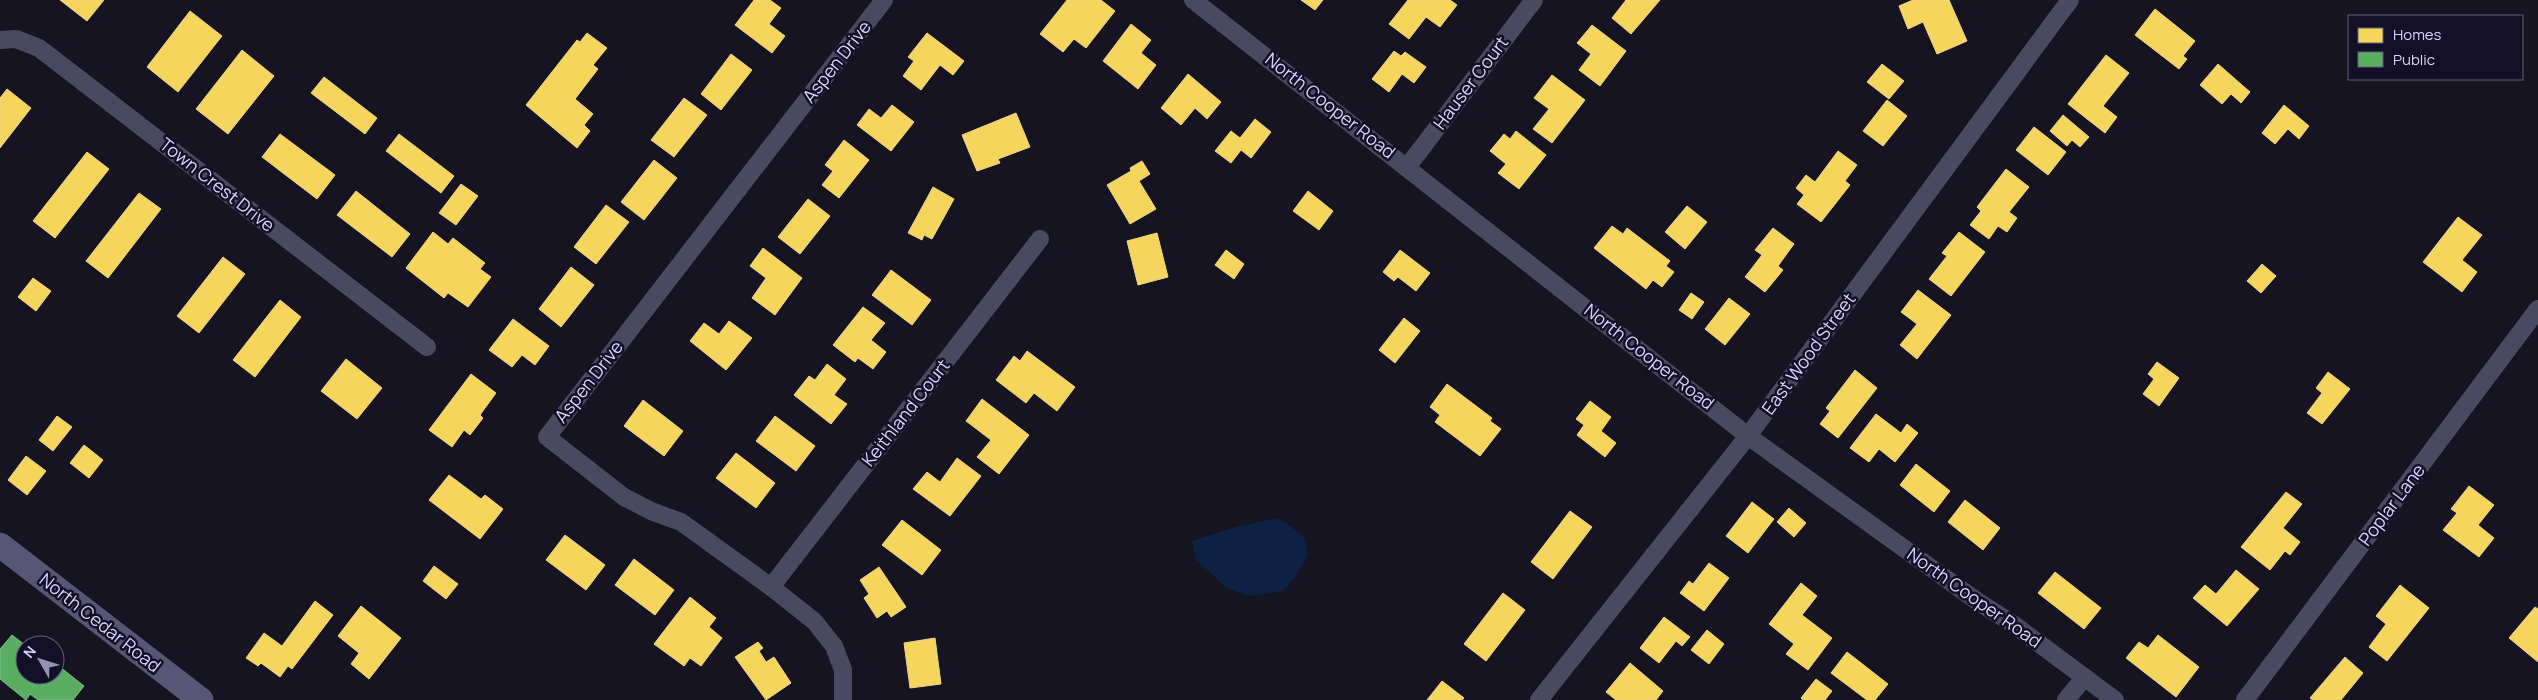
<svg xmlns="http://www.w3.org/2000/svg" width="2538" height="700" viewBox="0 0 2538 700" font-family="Manrope,sans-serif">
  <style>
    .water { fill: #0d2144 }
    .homes { fill: #f6d55c; stroke: #edd58d }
    .public { fill: #5aae61; stroke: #80b990 }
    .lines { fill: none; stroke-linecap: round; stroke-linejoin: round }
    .street { stroke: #4a4962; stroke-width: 18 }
    .secondary { stroke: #575674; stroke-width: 25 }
    .labels { text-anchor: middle; stroke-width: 5; stroke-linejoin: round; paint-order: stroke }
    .street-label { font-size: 18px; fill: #d9d4ff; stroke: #130f26 }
  </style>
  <rect width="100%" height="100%" fill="#161421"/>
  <!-- water -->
  <path class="water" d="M 1278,518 L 1304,536 L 1308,555 L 1294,579 L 1283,591 L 1248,596 L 1227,588 L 1196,560 L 1192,541 L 1236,527 Z"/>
  <!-- homes -->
  <g class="homes">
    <path d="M 60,0 L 104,0 L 87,21 Z"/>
    <path d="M 754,0 L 770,0 L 781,8 L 769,24 L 785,36 L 772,53 L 735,25 Z"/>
    <path d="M 1067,0 L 1101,0 L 1115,11 L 1086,48 L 1074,39 L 1063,52 L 1040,34 Z"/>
    <path d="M 1301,0 L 1323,0 L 1315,10 Z"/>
    <path d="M 1408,0 L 1450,0 L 1457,5 L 1440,27 L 1426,17 L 1409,39 L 1389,24 Z"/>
    <path d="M 1626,0 L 1660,0 L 1631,34 L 1612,18 Z"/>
    <path d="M 1913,0 L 1949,0 L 1967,41 L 1937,54 L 1923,22 L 1908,29 L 1899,6 Z"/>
    <path d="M 2155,9 L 2195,41 L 2183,56 L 2187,59 L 2179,69 L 2135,35 Z"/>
    <path d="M 190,11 L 222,36 L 178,92 L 147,67 Z"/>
    <path d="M 1131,24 L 1151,40 L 1141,53 L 1156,65 L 1138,89 L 1103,61 Z"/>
    <path d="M 1592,25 L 1626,51 L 1600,86 L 1579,70 L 1591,54 L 1577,43 Z"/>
    <path d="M 587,33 L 607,48 L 593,65 L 598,69 L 575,99 L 593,114 L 584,125 L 590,131 L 577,148 L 526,105 L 577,40 L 580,42 Z"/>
    <path d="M 927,33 L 964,61 L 953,75 L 940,65 L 921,90 L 903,76 L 914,61 L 908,57 Z"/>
    <path d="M 242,50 L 274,76 L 228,134 L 196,109 Z"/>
    <path d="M 1394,51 L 1401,56 L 1405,52 L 1426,67 L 1414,83 L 1402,74 L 1389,92 L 1372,79 Z"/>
    <path d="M 731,54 L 752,70 L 721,110 L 701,94 Z"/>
    <path d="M 2106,55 L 2129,73 L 2103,106 L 2117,117 L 2105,133 L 2068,104 Z"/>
    <path d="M 1882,64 L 1904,81 L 1889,99 L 1867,82 Z"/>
    <path d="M 2218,64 L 2250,92 L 2241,103 L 2231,94 L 2222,104 L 2200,85 Z"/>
    <path d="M 1188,74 L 1221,102 L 1207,119 L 1195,108 L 1181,125 L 1161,108 Z"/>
    <path d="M 1552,75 L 1585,100 L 1552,143 L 1533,129 L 1549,109 L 1534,98 Z"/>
    <path d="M 324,77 L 377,118 L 365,134 L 311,93 Z"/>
    <path d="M 7,89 L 31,108 L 0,148 L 0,98 Z"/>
    <path d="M 684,98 L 707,115 L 674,157 L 651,140 Z"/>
    <path d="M 1887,100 L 1907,116 L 1883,146 L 1863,131 Z"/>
    <path d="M 892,105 L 914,122 L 891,151 L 857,125 L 869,109 L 881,118 Z"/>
    <path d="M 2284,105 L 2309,126 L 2299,139 L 2288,129 L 2275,144 L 2262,133 Z"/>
    <path d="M 1016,113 L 1030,147 L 998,159 L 1000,163 L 977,171 L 962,135 Z"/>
    <path d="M 2063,115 L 2089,137 L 2080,147 L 2072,140 L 2067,146 L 2050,131 Z"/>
    <path d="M 1255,119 L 1271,132 L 1251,158 L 1241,150 L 1231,163 L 1215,151 L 1231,131 L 1240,138 Z"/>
    <path d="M 2034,127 L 2066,152 L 2048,175 L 2016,150 Z"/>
    <path d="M 1516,131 L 1546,155 L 1519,189 L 1498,173 L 1506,164 L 1490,151 L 1504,134 L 1510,139 Z"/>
    <path d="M 280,134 L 335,175 L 317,199 L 262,157 Z"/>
    <path d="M 399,134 L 454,176 L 441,193 L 386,151 Z"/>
    <path d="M 844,140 L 869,160 L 839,198 L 822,185 L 833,171 L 825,165 Z"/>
    <path d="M 1838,151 L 1857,165 L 1845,181 L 1850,185 L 1821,222 L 1797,204 L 1804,195 L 1796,188 L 1806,175 L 1815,182 Z"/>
    <path d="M 87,152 L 109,169 L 55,238 L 33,221 Z"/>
    <path d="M 654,160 L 677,178 L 644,220 L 621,202 Z"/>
    <path d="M 1142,161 L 1150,174 L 1139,181 L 1156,209 L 1130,224 L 1107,185 L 1131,171 L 1130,168 Z"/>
    <path d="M 2006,169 L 2029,187 L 2009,212 L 2017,218 L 2007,232 L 1998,226 L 1989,239 L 1970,225 L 1981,211 L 1977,207 Z"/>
    <path d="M 461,184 L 478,196 L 456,225 L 439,213 Z"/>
    <path d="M 933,187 L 954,199 L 932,239 L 924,235 L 922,240 L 908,233 Z"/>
    <path d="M 356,191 L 410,234 L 392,257 L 337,215 Z"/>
    <path d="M 1308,191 L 1333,211 L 1319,230 L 1293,211 Z"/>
    <path d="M 139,193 L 161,209 L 108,278 L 86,261 Z"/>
    <path d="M 808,199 L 830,216 L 800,254 L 778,237 Z"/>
    <path d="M 606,205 L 629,222 L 596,264 L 574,247 Z"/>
    <path d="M 1687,206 L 1707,222 L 1685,249 L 1665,232 Z"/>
    <path d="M 2458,217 L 2482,235 L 2462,260 L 2477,272 L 2462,292 L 2423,262 Z"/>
    <path d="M 1612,226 L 1623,234 L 1627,228 L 1670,261 L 1666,266 L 1674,272 L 1662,287 L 1653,280 L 1646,289 L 1594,248 Z"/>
    <path d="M 1773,228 L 1794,244 L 1778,266 L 1783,270 L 1765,292 L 1745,277 L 1762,255 L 1755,250 Z"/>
    <path d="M 433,232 L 448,244 L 453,238 L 485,263 L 480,269 L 491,277 L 468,307 L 448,293 L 444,298 L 406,268 Z"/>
    <path d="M 1959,232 L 1985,252 L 1951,296 L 1929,279 L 1947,256 L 1942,253 Z"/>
    <path d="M 1157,233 L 1168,277 L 1138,285 L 1127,241 Z"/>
    <path d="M 763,248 L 802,278 L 775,315 L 752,298 L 766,278 L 750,266 Z"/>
    <path d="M 1226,250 L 1244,264 L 1234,279 L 1215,265 Z"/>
    <path d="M 1400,250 L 1430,273 L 1416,291 L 1398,277 L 1394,281 L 1383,272 Z"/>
    <path d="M 223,257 L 245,274 L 199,333 L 177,316 Z"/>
    <path d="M 2262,264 L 2276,276 L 2261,293 L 2247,281 Z"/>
    <path d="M 571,267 L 594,285 L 561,327 L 539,309 Z"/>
    <path d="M 891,270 L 931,300 L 912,325 L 872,295 Z"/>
    <path d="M 33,278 L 51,291 L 36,311 L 18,297 Z"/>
    <path d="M 1918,290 L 1951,315 L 1917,359 L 1900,345 L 1917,324 L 1901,312 Z"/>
    <path d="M 1691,293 L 1704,302 L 1692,319 L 1679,310 Z"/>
    <path d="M 1729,298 L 1750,314 L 1725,345 L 1705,329 Z"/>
    <path d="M 280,300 L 301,317 L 255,377 L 233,360 Z"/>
    <path d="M 863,307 L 885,323 L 871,340 L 886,352 L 873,369 L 858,358 L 855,362 L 833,345 Z"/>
    <path d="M 1404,318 L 1420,331 L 1395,363 L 1379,350 Z"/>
    <path d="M 513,319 L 549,346 L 535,365 L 522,355 L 512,367 L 489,350 Z"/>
    <path d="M 729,321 L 752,338 L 726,370 L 690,341 L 704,323 L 719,334 Z"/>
    <path d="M 1027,351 L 1075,387 L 1057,411 L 1034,393 L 1026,403 L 996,380 L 1014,356 L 1020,361 Z"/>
    <path d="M 346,359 L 382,388 L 357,419 L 321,391 Z"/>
    <path d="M 2157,362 L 2179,378 L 2159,406 L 2143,394 L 2154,379 L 2148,374 Z"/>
    <path d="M 827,364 L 846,379 L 834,395 L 847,404 L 831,424 L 794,395 L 809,376 L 815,380 Z"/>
    <path d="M 1855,370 L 1877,388 L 1838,438 L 1820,424 L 1830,411 L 1826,408 Z"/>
    <path d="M 2328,372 L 2350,389 L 2322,424 L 2307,413 L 2322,393 L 2316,388 Z"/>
    <path d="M 471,374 L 496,393 L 480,415 L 483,418 L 470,435 L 464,430 L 452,447 L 429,430 Z"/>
    <path d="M 1447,384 L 1492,418 L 1490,421 L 1501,429 L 1480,456 L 1435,422 L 1440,415 L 1430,407 Z"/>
    <path d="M 982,399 L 1029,435 L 999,474 L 977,457 L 991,440 L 966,421 Z"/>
    <path d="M 643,400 L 683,431 L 664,456 L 624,426 Z"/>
    <path d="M 1590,401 L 1611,417 L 1601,431 L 1616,443 L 1605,457 L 1577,435 L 1584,425 L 1576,419 Z"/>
    <path d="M 1876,414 L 1901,433 L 1907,424 L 1918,433 L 1895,462 L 1879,449 L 1869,462 L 1850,448 Z"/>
    <path d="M 57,416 L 72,427 L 53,451 L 39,440 Z"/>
    <path d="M 775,416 L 815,446 L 796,471 L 756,441 Z"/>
    <path d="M 84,445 L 103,460 L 89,478 L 70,463 Z"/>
    <path d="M 736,453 L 775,483 L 756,508 L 716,478 Z"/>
    <path d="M 26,456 L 46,471 L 27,495 L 8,480 Z"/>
    <path d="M 957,458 L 981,476 L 950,516 L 913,489 L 927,472 L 940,482 Z"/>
    <path d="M 1916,464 L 1950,491 L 1934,512 L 1900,485 Z"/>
    <path d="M 449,475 L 481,499 L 485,495 L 503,509 L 480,539 L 429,500 Z"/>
    <path d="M 2469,486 L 2494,505 L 2478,525 L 2494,538 L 2479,557 L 2443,530 L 2457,513 L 2451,509 Z"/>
    <path d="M 2286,492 L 2302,504 L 2283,528 L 2300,542 L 2290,555 L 2285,551 L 2270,570 L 2241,547 Z"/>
    <path d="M 1965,500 L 2000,528 L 1983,550 L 1948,522 Z"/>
    <path d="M 1752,502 L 1774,519 L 1748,553 L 1726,536 Z"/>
    <path d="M 1789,508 L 1806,523 L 1794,537 L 1777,522 Z"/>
    <path d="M 1570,511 L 1592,527 L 1553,579 L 1531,562 Z"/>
    <path d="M 902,520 L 941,550 L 922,575 L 882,545 Z"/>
    <path d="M 565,535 L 605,565 L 586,590 L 546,560 Z"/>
    <path d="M 634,559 L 674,590 L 655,615 L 615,585 Z"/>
    <path d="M 1709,563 L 1729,578 L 1704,611 L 1680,593 L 1689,581 L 1693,584 Z"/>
    <path d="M 434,566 L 458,584 L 446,599 L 423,581 Z"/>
    <path d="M 879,567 L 906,607 L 891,617 L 887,611 L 877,618 L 864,598 L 869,594 L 860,580 Z"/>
    <path d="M 2236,570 L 2259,589 L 2227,626 L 2193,598 L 2205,585 L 2216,594 Z"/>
    <path d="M 2055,572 L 2101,608 L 2084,629 L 2038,593 Z"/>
    <path d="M 1801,583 L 1817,596 L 1802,615 L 1832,638 L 1808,670 L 1786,654 L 1794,644 L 1769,624 Z"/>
    <path d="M 2400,585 L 2429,608 L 2387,661 L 2369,647 L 2386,624 L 2376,616 Z"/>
    <path d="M 1503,593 L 1525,610 L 1486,661 L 1464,644 Z"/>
    <path d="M 690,597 L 716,618 L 709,627 L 722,638 L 701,666 L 690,658 L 684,666 L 654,644 Z"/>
    <path d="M 315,601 L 333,615 L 292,669 L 288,666 L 280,677 L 261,663 L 258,666 L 246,658 L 264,633 L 282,646 Z"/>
    <path d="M 361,606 L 401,638 L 369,679 L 351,664 L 359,653 L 338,636 Z"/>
    <path d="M 2535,607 L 2538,609 L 2538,662 L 2509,638 Z"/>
    <path d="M 1664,617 L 1690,637 L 1682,646 L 1676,641 L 1659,663 L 1640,648 Z"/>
    <path d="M 1707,630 L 1724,644 L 1709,664 L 1691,650 Z"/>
    <path d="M 2158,635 L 2199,667 L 2176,697 L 2126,658 L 2139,642 L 2148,648 Z"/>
    <path d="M 935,638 L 941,684 L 910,688 L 904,643 Z"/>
    <path d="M 758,642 L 763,648 L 759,651 L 766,662 L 774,657 L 791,683 L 766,700 L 735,657 Z"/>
    <path d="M 1847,652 L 1888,684 L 1875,700 L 1867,700 L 1831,673 Z"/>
    <path d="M 2345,657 L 2363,673 L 2341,700 L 2313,700 L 2310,698 Z"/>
    <path d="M 1630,663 L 1663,691 L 1656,700 L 1616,700 L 1606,692 Z"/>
    <path d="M 1816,679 L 1832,691 L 1825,700 L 1803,700 L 1801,698 Z"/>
    <path d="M 1442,681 L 1464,698 L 1462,700 L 1427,700 Z"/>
  </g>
  <!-- public -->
  <path class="public" d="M 12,635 L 25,645 L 25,675 L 55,675 L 55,663 L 84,686 L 73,700 L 38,700 L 30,694 L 26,700 L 0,679 L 0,649 Z"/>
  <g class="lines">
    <!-- street -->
    <g class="street">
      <path d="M 1193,0 L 1748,436 L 1977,601 L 2013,624 L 2115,700"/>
      <path d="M 0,40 L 16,39 L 39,48 L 427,347"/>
      <path d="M 1408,166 L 1534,0"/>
      <path d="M 771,587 L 1040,239"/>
      <path d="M 843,700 L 843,670 L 834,646 L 814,621 L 771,587 L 681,522 L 651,511 L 624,497 L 547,437 L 884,0"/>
      <path d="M 1539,700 L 1748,436 L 2070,0"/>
      <path d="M 2066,700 L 2084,678"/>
      <path d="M 2245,700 L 2538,309"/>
    </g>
    <!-- secondary -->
    <path class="secondary" d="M 0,545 L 201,700"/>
  </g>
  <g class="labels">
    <!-- street labels -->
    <g class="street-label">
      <text transform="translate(837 62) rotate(-52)" y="6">Aspen Drive</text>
      <text transform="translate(1471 83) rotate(-53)" y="6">Hauser Court</text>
      <text transform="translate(1330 106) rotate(38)" y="6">North Cooper Road</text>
      <text transform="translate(217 185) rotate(38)" y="6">Town Crest Drive</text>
      <text transform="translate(1809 354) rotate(-54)" y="6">East Wood Street</text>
      <text transform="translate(1649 357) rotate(38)" y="6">North Cooper Road</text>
      <text transform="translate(589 382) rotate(-52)" y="6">Aspen Drive</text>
      <text transform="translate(906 413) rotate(-52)" y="6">Keithland Court</text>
      <text transform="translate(2392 505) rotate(-53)" y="6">Poplar Lane</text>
      <text transform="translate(1974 598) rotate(35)" y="6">North Cooper Road</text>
      <text transform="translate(100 623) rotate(38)" y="6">North Cedar Road</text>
    </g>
  </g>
  <!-- legend -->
  <rect x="2348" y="15" width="175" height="65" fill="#130f26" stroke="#625e7d"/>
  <rect x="2358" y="28" width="25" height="15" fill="#f6d55c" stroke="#625e7d"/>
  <text x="2393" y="40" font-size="15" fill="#d9d4ff">Homes</text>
  <rect x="2358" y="52" width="25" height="15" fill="#5aae61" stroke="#625e7d"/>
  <text x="2393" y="65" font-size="15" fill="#d9d4ff">Public</text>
  <!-- north arrow -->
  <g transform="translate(40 660) rotate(309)"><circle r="24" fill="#130f26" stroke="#625e7d"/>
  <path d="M0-4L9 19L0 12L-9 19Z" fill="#9591b1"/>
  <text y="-8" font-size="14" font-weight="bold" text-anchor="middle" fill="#d9d4ff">N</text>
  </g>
</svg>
